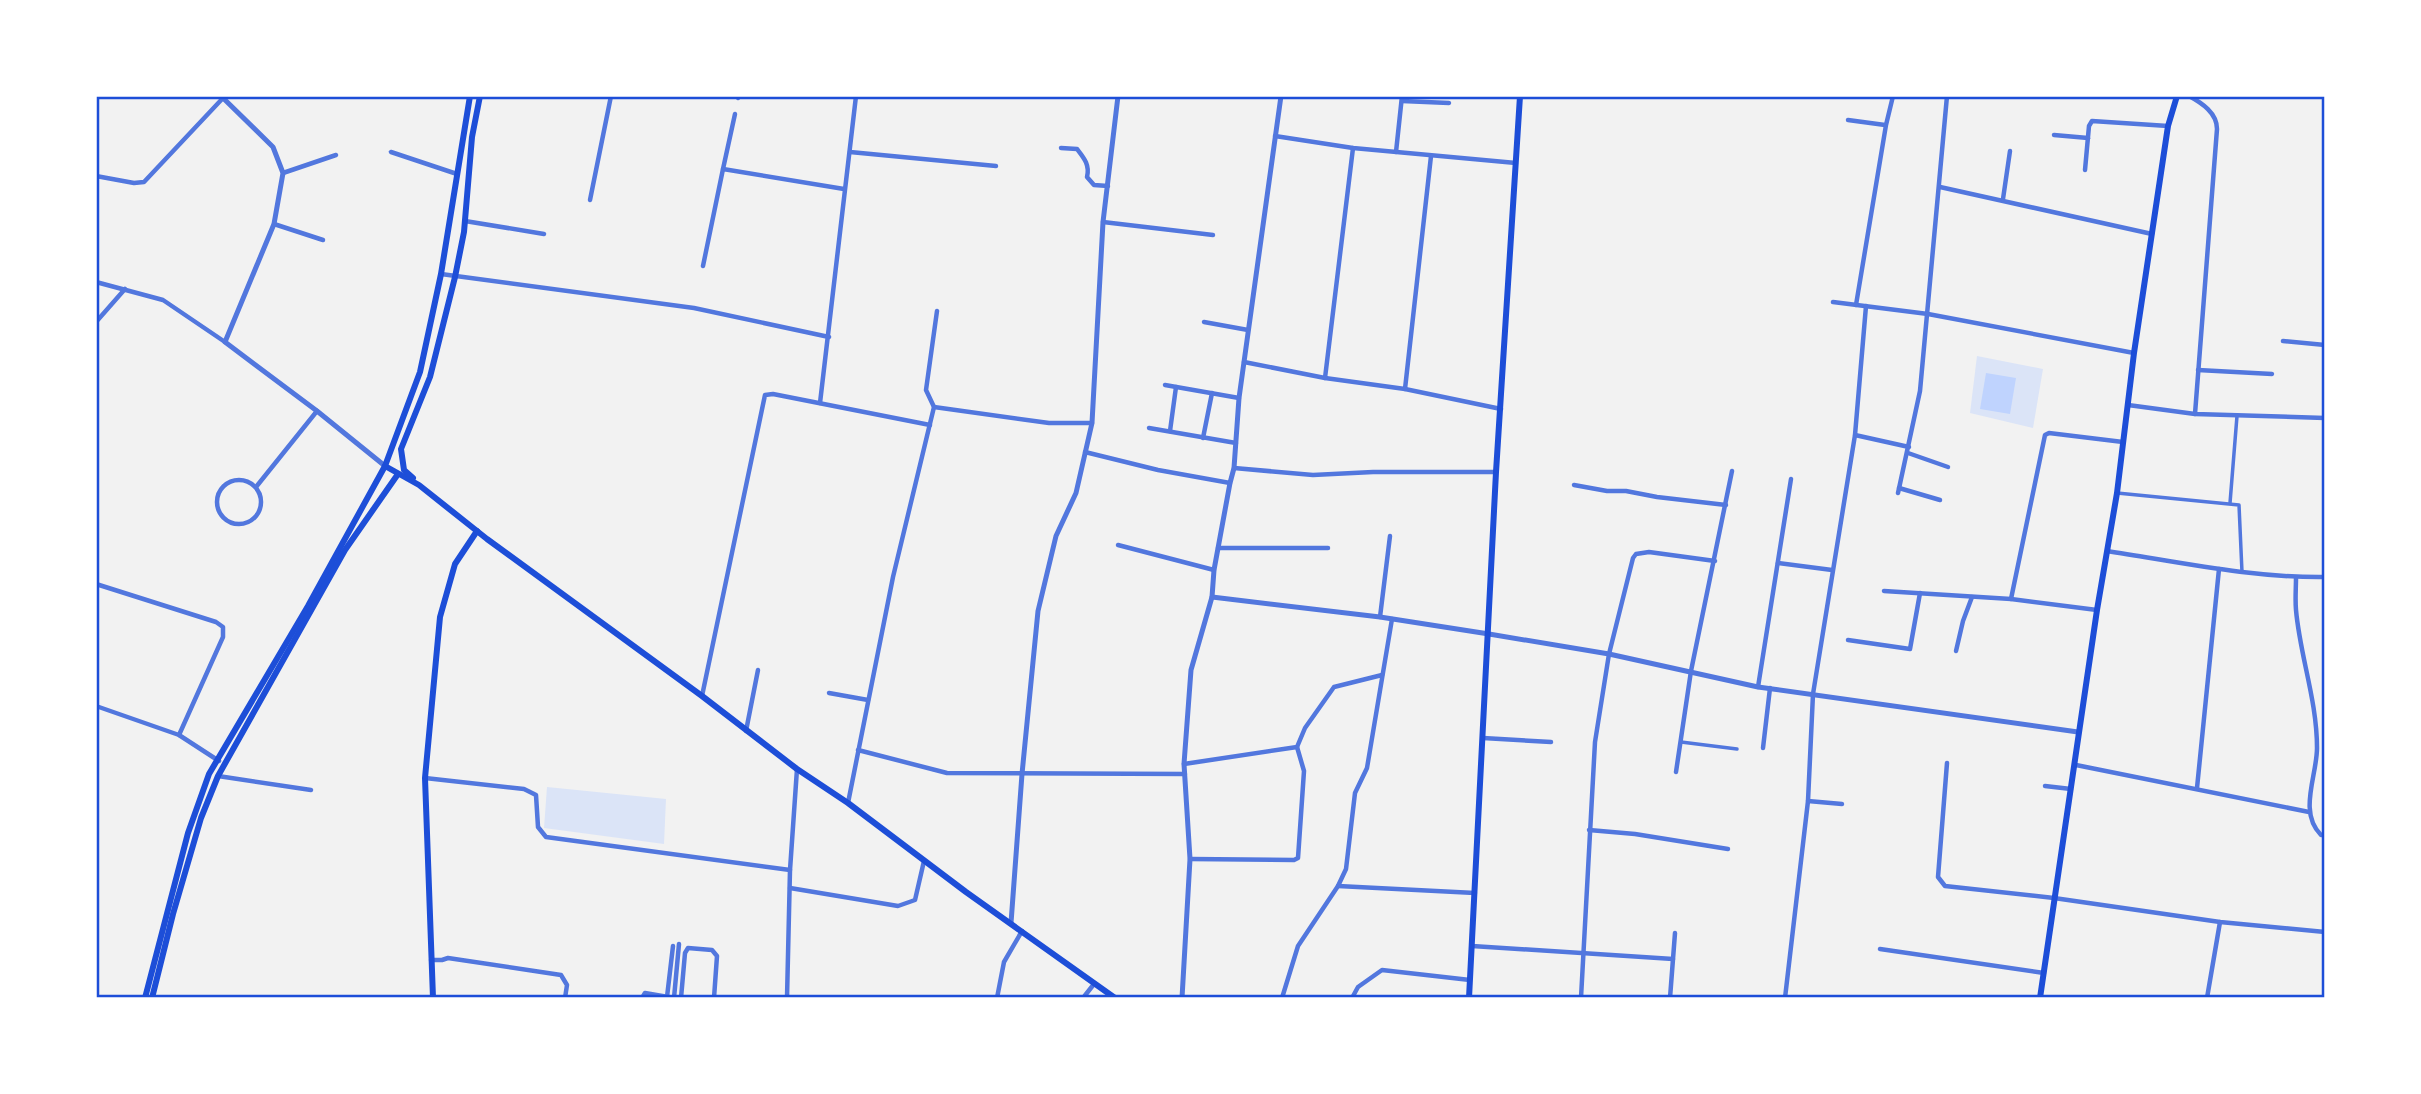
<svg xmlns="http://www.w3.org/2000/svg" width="2421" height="1094" viewBox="0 0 2421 1094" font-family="'Exo 2',sans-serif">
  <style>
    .green { fill: #dbe4f7 }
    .water { fill: #bfd3fe }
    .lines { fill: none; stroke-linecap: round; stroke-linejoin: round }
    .pedestrian { stroke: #5277de; stroke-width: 3.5 }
    .minor { stroke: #5277de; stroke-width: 4.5 }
    .tertiary { stroke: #5277de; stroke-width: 5 }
    .secondary { stroke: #1d4ed8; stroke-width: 6 }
    .neatline { fill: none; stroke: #1d4ed8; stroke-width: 2.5 }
  </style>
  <rect width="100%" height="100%" fill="#f2f2f2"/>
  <!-- green -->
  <g class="green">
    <path d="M 1977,356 L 2043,369 L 2033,428 L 1970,413 Z"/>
    <path d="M 547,787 L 666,799 L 664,844 L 544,828 Z"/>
  </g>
  <!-- water -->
  <path class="water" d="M 1986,373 L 2016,378 L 2010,414 L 1980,409 Z"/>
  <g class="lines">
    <!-- pedestrian -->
    <g class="pedestrian">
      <path d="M 2117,493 L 2239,505 L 2242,572"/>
      <path d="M 2230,503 L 2237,416"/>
      <path d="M 1681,742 L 1737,749"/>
    </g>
    <!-- minor -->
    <g class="minor">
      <path d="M 2189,96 C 2202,103 2217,113 2217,129 L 2195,414"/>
      <path d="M 738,98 L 739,96"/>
      <path d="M 1402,101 L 1449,103"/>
      <path d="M 1848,120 L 1885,125"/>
      <path d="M 2054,135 L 2088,138"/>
      <path d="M 1275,136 L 1353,148 L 1516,163"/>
      <path d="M 1061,148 L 1077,149 C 1084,158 1090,165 1087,177 L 1094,185 L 1108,186"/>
      <path d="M 391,152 L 457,174"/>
      <path d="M 850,152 L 996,166"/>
      <path d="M 1396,152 L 1402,96"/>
      <path d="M 723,169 L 735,114"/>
      <path d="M 2085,170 L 2089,126 L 2092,121 L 2168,126"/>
      <path d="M 283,173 L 336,155"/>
      <path d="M 96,176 L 134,183 L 144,182 L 223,98"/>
      <path d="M 1940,187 L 2152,234"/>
      <path d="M 2003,199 L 2010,151"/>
      <path d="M 590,200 L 611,96"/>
      <path d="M 465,221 L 544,234"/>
      <path d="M 1103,222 L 1213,235"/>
      <path d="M 274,224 L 323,240"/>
      <path d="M 703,266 L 723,169 L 844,189"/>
      <path d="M 441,274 L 694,308 L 829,337"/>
      <path d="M 96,282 L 163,300 L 225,342"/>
      <path d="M 1833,302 L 1928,314 L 2134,353"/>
      <path d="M 1856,305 L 1886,125 L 1893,96"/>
      <path d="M 96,322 L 125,289"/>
      <path d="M 1204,322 L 1248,330"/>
      <path d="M 2283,341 L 2325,345"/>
      <path d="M 1244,362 L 1325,378 L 1405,389 L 1501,409"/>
      <path d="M 2198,370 L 2272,374"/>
      <path d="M 1325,378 L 1353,148"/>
      <path d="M 1165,385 L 1239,398"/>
      <path d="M 1405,389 L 1431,156"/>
      <path d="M 820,403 L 856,96"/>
      <path d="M 2128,405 L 2195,414 L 2325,418"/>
      <path d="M 934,407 L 1049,423 L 1092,423"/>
      <path d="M 1149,428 L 1236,443"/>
      <path d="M 1170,431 L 1176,387"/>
      <path d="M 1855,435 L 1909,447"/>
      <path d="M 1203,438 L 1212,393"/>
      <path d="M 1085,452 L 1158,470 L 1230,483"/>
      <path d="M 1908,453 L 1948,467"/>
      <path d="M 1234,468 L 1313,475 L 1373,472 L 1496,472"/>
      <circle cx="239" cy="502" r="22"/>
      <path d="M 1574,485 L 1607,491 L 1626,491 L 1657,497 L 1726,505"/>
      <path d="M 256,487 L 317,411"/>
      <path d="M 1899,488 L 1940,500"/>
      <path d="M 1898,493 L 1920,391 L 1947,96"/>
      <path d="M 1118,545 L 1214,570"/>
      <path d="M 1218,548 L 1328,548"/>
      <path d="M 2107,551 C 2179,562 2252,578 2325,577"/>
      <path d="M 1778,563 L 1832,570"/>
      <path d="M 2296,578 C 2296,588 2295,599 2296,610 C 2300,656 2317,700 2317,748 C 2317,776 2298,812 2321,835 L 2325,835"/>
      <path d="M 96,584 L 216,622 L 223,627 L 223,637 L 179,735"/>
      <path d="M 1884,591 L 2011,599 L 2097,610"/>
      <path d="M 2011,599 L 2045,435 L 2049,433 L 2123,442"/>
      <path d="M 1380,617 L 1390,536"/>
      <path d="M 1848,640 L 1910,649 L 1920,593"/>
      <path d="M 1956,651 L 1963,621 L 1972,597"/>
      <path d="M 1758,687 L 1791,479"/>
      <path d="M 829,693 L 868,700"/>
      <path d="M 702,696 L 765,395 L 773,394 L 930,425"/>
      <path d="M 96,706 L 179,735 L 219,761"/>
      <path d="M 746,731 L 758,670"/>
      <path d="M 1483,738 L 1551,742"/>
      <path d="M 1763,748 L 1770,688"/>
      <path d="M 858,750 L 947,773 L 1185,774"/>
      <path d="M 1947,763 L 1938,877 L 1945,886 L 2054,898 L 2220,922 L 2325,932"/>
      <path d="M 1184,764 L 1297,747 L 1305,728 L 1334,687 L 1382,675"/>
      <path d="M 2076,765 L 2309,812"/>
      <path d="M 1676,772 L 1691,671 L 1732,471"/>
      <path d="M 218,776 L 311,790"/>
      <path d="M 425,778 L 524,789 L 536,795 L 538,827 L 546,837 L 790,870"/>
      <path d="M 2045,786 L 2071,789"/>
      <path d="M 2197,788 L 2219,569"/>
      <path d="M 1808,801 L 1842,804"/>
      <path d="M 848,803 L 893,577 L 934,407 L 926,390 L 937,311"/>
      <path d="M 1589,830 L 1635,834 L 1728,849"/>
      <path d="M 1190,859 L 1294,860 L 1298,858 L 1304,771 L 1297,747"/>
      <path d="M 1338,886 L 1475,893"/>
      <path d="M 790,888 L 898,906 L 915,900 L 924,861"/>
      <path d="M 1472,946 L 1673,959"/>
      <path d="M 1880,949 L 2044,973"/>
      <path d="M 431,960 L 442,960 L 448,958 L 561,975 L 567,985 L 565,998"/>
      <path d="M 667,997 L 673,946"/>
      <path d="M 642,998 L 645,993 L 674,998"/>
      <path d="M 674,998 L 679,944"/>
      <path d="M 681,998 L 685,953 L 688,948 L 712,950 L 717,956 L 714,998"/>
      <path d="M 787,998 L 790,870 L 797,769"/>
      <path d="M 997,998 L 1004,962 L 1022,931"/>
      <path d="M 1083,998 L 1094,984"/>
      <path d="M 1282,998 L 1298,946 L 1338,886 L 1346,869 L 1355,793 L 1367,768 L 1392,619"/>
      <path d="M 1352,998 L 1358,987 L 1382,970 L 1470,980"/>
      <path d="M 1581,998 L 1595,742 L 1609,654 L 1633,558 L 1636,554 L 1649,552 L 1715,561"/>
      <path d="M 1670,998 L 1675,933"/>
      <path d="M 1785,998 L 1808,801 L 1813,694 L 1855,435 L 1866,306"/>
      <path d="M 2207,998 L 2220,922"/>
    </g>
    <!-- tertiary -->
    <g class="tertiary">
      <path d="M 221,96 L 273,147 L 283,173 L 274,224 L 225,342 L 317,411 L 385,466"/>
      <path d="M 1212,597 L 1380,617 L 1489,634 L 1609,654 L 1758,687 L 2078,732"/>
      <path d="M 1011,923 L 1022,774 L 1038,611 L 1056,536 L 1076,493 L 1092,423 L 1103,222 L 1118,96"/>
      <path d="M 1182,998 L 1190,859 L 1184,764 L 1191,670 L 1212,597 L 1214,570 L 1230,483 L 1234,468 L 1239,398 L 1281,96"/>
    </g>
    <!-- secondary -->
    <g class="secondary">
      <path d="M 385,466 L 419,485 L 487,539 L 702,696 L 797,769 L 848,803 L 966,892 L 1115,998"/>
      <path d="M 413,478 L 404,470 L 401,449 L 430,377 L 455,277 L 464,232 L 472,137 L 480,96"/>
      <path d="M 145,998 L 188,833 L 209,774 L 308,606 L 385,466 L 420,372 L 441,274 L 470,96"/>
      <path d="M 152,998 L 173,914 L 201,818 L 218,776 L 345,550 L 398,474"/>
      <path d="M 433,998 L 425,778 L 440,617 L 455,564 L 477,531"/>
      <path d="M 1469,998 L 1496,472 L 1520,96"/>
      <path d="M 2040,998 L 2097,610 L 2117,493 L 2134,353 L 2168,126 L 2177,96"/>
    </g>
  </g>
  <!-- border -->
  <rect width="2421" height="1094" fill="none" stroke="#ffffff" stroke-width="196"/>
  <rect x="98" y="98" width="2225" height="898" class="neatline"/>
</svg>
